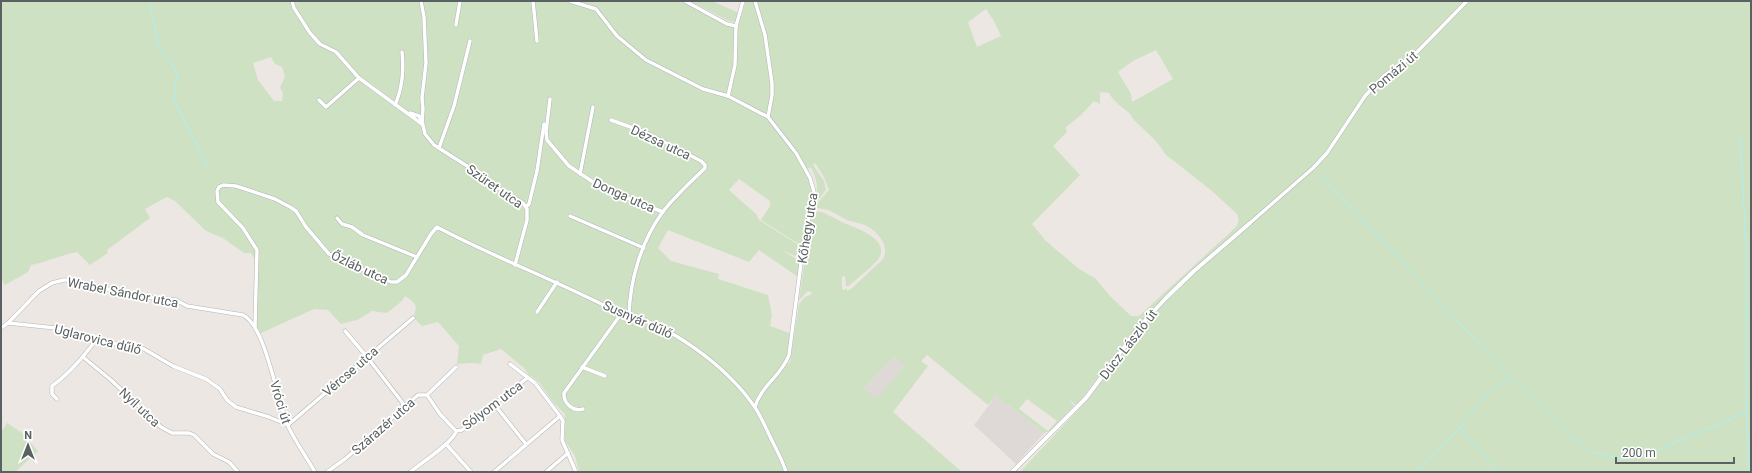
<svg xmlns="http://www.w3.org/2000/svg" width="1752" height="473" viewBox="0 0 1752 473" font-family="Roboto,sans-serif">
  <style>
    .industrial { fill: #ded9d7 }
    .green { fill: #cee1c3; fill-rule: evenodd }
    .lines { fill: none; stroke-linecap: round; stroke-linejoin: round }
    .stream { stroke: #abf1f4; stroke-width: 1 }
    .minor-casing { stroke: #b1b5b7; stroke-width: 4.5 }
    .tertiary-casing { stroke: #b1b5b7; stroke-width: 5 }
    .minor { stroke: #fff; stroke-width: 3.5 }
    .tertiary { stroke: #fff; stroke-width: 4 }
    .labels { text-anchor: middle; stroke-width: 3.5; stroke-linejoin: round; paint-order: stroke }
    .street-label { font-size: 13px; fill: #5b6162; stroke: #fff }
  </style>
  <rect width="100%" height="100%" fill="#ece7e3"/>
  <!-- industrial -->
  <g class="industrial">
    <path d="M 894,357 L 906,366 L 877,400 L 864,388 Z"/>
    <path d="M 996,396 L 1044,433 L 1016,464 L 974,425 Z"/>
  </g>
  <!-- green -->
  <g class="green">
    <path d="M 1,1 L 686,1 L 738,29 L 739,22 L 746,1 L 1751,1 L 1751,472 L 1020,472 L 1088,399 L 1127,339 L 1084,396 L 1076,405 L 1070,400 L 1074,406 L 1050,431 L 1044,433 L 996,396 L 988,405 L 927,355 L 921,361 L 928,366 L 893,412 L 962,472 L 579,472 L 575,456 L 565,441 L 565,414 L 553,402 L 539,382 L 529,375 L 524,368 L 501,349 L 483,355 L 481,364 L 471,363 L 457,364 L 459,346 L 438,322 L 422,326 L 414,318 L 416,306 L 412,301 L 405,296 L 402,301 L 387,313 L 372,311 L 357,320 L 341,324 L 328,310 L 314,309 L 259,334 L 255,327 L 257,262 L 251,253 L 244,253 L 223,238 L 206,231 L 175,201 L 167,197 L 145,209 L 150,218 L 107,250 L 108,253 L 90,265 L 77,252 C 61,255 47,262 31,265 L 28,272 L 5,285 L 1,277 ZM 986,9 L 994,21 L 1001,36 L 977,47 L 968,22 ZM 1156,50 L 1173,79 L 1132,102 L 1131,94 L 1118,72 L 1133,61 ZM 271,57 L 275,64 L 282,67 L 285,76 L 280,88 L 283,93 L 282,101 L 274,101 L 258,80 L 253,63 ZM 1100,92 L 1109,93 C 1114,102 1121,106 1129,113 C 1132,116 1133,120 1136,122 C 1147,133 1158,141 1165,154 L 1212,191 L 1237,214 C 1239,219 1239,222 1236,227 L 1139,316 L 1131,316 L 1110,296 L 1095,278 L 1079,269 L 1046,241 L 1032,224 L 1080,175 L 1053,146 L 1067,132 L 1066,127 L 1081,115 L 1094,101 L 1100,104 ZM 815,163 L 824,177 L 829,190 L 815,206 L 815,208 C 829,208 835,214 847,220 C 852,222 859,223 865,225 C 878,232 890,245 883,259 L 851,289 L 847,291 L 847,289 L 843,290 L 842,288 L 842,277 L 845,276 L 846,286 L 849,286 C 855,280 876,264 879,258 C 890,239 856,228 844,223 C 836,219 829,215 822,212 C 816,211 814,212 811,217 L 799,300 L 808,291 L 811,292 L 812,294 L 805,297 L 799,304 L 790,362 L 783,367 L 788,355 L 792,334 L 770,326 L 772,315 L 768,295 L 718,279 L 719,274 L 671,261 L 658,248 L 668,230 L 749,262 L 759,250 L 798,277 L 799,261 L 783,250 L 799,258 L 801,256 L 802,247 L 759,220 L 756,214 L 729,190 L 739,179 L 770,201 L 770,206 L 761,220 L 802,246 L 812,198 L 811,185 L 807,169 L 811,167 C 818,182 818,187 816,203 L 826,190 L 824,181 L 813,165 ZM 894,357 L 905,366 L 877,399 L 864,388 ZM 1027,399 L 1057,421 L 1048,431 L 1019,409 Z"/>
    <path d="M 690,1 L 712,1 L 739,13 L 736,22 L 729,21 Z"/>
    <path d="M 7,423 L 21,432 L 38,451 L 15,472 L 1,472 L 1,432 Z"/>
  </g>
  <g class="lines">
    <!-- stream -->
    <g class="stream">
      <path d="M 149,1 L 159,46 L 172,63 L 177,75 L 174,100 L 208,166"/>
      <path d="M 1740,134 L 1746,245 L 1746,379 L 1749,472"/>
      <path d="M 1322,177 L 1498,364 L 1568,434 L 1592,452 L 1622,459 L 1645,455 L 1747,412"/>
      <path d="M 1747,306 L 1751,310"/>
      <path d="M 1461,427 L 1464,435 L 1499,472"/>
      <path d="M 1417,472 L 1461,427 L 1483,398 L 1510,377"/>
    </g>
    <defs>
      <g id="minor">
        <path d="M 292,1 L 294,8 L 310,33 L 320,44 L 336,52 L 359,78 L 422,124"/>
        <path d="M 421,1 L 424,17 L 426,63 L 422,98 L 423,109 L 422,121 L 425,134 L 434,145 L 467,166 L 478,176 L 523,203 L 527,209 L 527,220 L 515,265"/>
        <path d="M 533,1 L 537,41"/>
        <path d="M 570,1 L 596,9 L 617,36 L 646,60 L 703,89 L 728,96 L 768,117 L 796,153 L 810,178 L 814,192 L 803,248 L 789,355 C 782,375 760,387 755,407"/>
        <path d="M 685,1 L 727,24 L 736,26"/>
        <path d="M 755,1 L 765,35 L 772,83 L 772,95 L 768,117"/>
        <path d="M 456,25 L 460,1"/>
        <path d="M 728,96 L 735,65 L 736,26 L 743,1"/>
        <path d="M 550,99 L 546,132 L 547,140 L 569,166 L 602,188 L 663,212"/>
        <path d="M 319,100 L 326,107 L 359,78"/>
        <path d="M 395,105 C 402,89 404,70 402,52"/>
        <path d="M 410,113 L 419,116 L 422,121"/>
        <path d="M 611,120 L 647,133 L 701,161 L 705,165 L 705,168 C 691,182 673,198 662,213 C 641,242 630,280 629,315"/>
        <path d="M 439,148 L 454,106 L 470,41"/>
        <path d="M 580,174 L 593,107"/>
        <path d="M 526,207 L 529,204 L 537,171 L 544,124"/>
        <path d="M 570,216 L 644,248"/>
        <path d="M 337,218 L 342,224 L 352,227 L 363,235 L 417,257"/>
        <path d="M 1250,223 L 1313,168 L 1327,153 L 1365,96 L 1375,85 L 1384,76 L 1416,53 L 1467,1"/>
        <path d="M 537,312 L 557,282"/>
        <path d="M 8,323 L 65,329 L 100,341 L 144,349 L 173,366 L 206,379 L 220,389 L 227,400 L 236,407 L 269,417 L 288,425 L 413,318"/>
        <path d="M 255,327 L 257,250 L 243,228 L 218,202 L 217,191 L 219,187 L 223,185 L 236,186 L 275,199 L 290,207 L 296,211 L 306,227 L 329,254 L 391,282 L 397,282 L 406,275 L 431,234 L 437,227 C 497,259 561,282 621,314 C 668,322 727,367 754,406 C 759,413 763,422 767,430 C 773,444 782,458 786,472"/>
        <path d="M 1,328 L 8,323 L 39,291 L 52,283 L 64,280 L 71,280 L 88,285 L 146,297 L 176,300 L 187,306 L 243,315 C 267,327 277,405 290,430 C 297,444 307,458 315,472"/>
        <path d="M 345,331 L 367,357 L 402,402 L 404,408"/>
        <path d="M 83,357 L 111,380 L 161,427 L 172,433 L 189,433 L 194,435 L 213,454 L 229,462 L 238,472"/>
        <path d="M 510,364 L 535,383 L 560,416 L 563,421 L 562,440 L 576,472"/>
        <path d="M 582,367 L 605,376"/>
        <path d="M 427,395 L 440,414 L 456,431"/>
        <path d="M 57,399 L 52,394 L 52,386 C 70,373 83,357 96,340"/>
        <path d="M 494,404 L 526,444"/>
        <path d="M 583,409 C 573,412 563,403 564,393 L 621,314"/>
        <path d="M 456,431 L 462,430 L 527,378"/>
        <path d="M 446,444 L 471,472"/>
        <path d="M 327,472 L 345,459 L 418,395 L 427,395 L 456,367"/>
        <path d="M 410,472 C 420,464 455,441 456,431"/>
        <path d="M 494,472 L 560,416"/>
        <path d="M 546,472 L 568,453"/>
      </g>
      <path id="tertiary" d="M 1012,472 L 1086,398 L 1140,326 L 1166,298 L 1194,271 L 1250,223"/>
    </defs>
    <!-- minor casing -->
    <use href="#minor" class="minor-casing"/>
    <!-- tertiary casing -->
    <use href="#tertiary" class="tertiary-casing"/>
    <!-- minor -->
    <use href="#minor" class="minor"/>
    <!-- tertiary -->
    <use href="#tertiary" class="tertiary"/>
  </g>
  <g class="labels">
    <!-- street labels -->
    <g class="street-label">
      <text transform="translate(1393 72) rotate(-40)" y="5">Pomázi út</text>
      <text transform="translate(661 142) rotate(25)" y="5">Dézsa utca</text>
      <text transform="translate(495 186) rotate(35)" y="5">Szüret utca</text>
      <text transform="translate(624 195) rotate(24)" y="5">Donga utca</text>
      <text transform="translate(807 228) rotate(-81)" y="5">Kőhegy utca</text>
      <text transform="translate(360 267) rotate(25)" y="5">Őzláb utca</text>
      <text transform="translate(123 292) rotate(11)" y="5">Wrabel Sándor utca</text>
      <text transform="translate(638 319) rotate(24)" y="5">Susnyár dűlő</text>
      <text transform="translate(98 339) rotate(14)" y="5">Uglarovica dűlő</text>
      <text transform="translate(1128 344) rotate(-52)" y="5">Dúcz László út</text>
      <text transform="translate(350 371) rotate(-41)" y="5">Vércse utca</text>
      <text transform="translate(281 402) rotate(73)" y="5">Vróci út</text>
      <text transform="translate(492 405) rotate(-37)" y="5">Sólyom utca</text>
      <text transform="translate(140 407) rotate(43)" y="5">Nyíl utca</text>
      <text transform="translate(383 426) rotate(-41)" y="5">Szárazér utca</text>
    </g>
  </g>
  <!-- border -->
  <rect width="1752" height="473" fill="none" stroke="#5b6162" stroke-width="4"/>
  <!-- north arrow -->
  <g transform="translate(28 445)" stroke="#ffffff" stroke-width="3" paint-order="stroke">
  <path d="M0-3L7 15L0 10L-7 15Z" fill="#5b6162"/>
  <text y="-6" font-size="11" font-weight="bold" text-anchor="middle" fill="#5b6162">N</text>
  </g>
  <!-- scale -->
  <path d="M1616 457v6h118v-6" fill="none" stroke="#5b6162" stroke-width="2"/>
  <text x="1622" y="457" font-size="12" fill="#5b6162" stroke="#ffffff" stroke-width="3" paint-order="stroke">200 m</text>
</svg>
